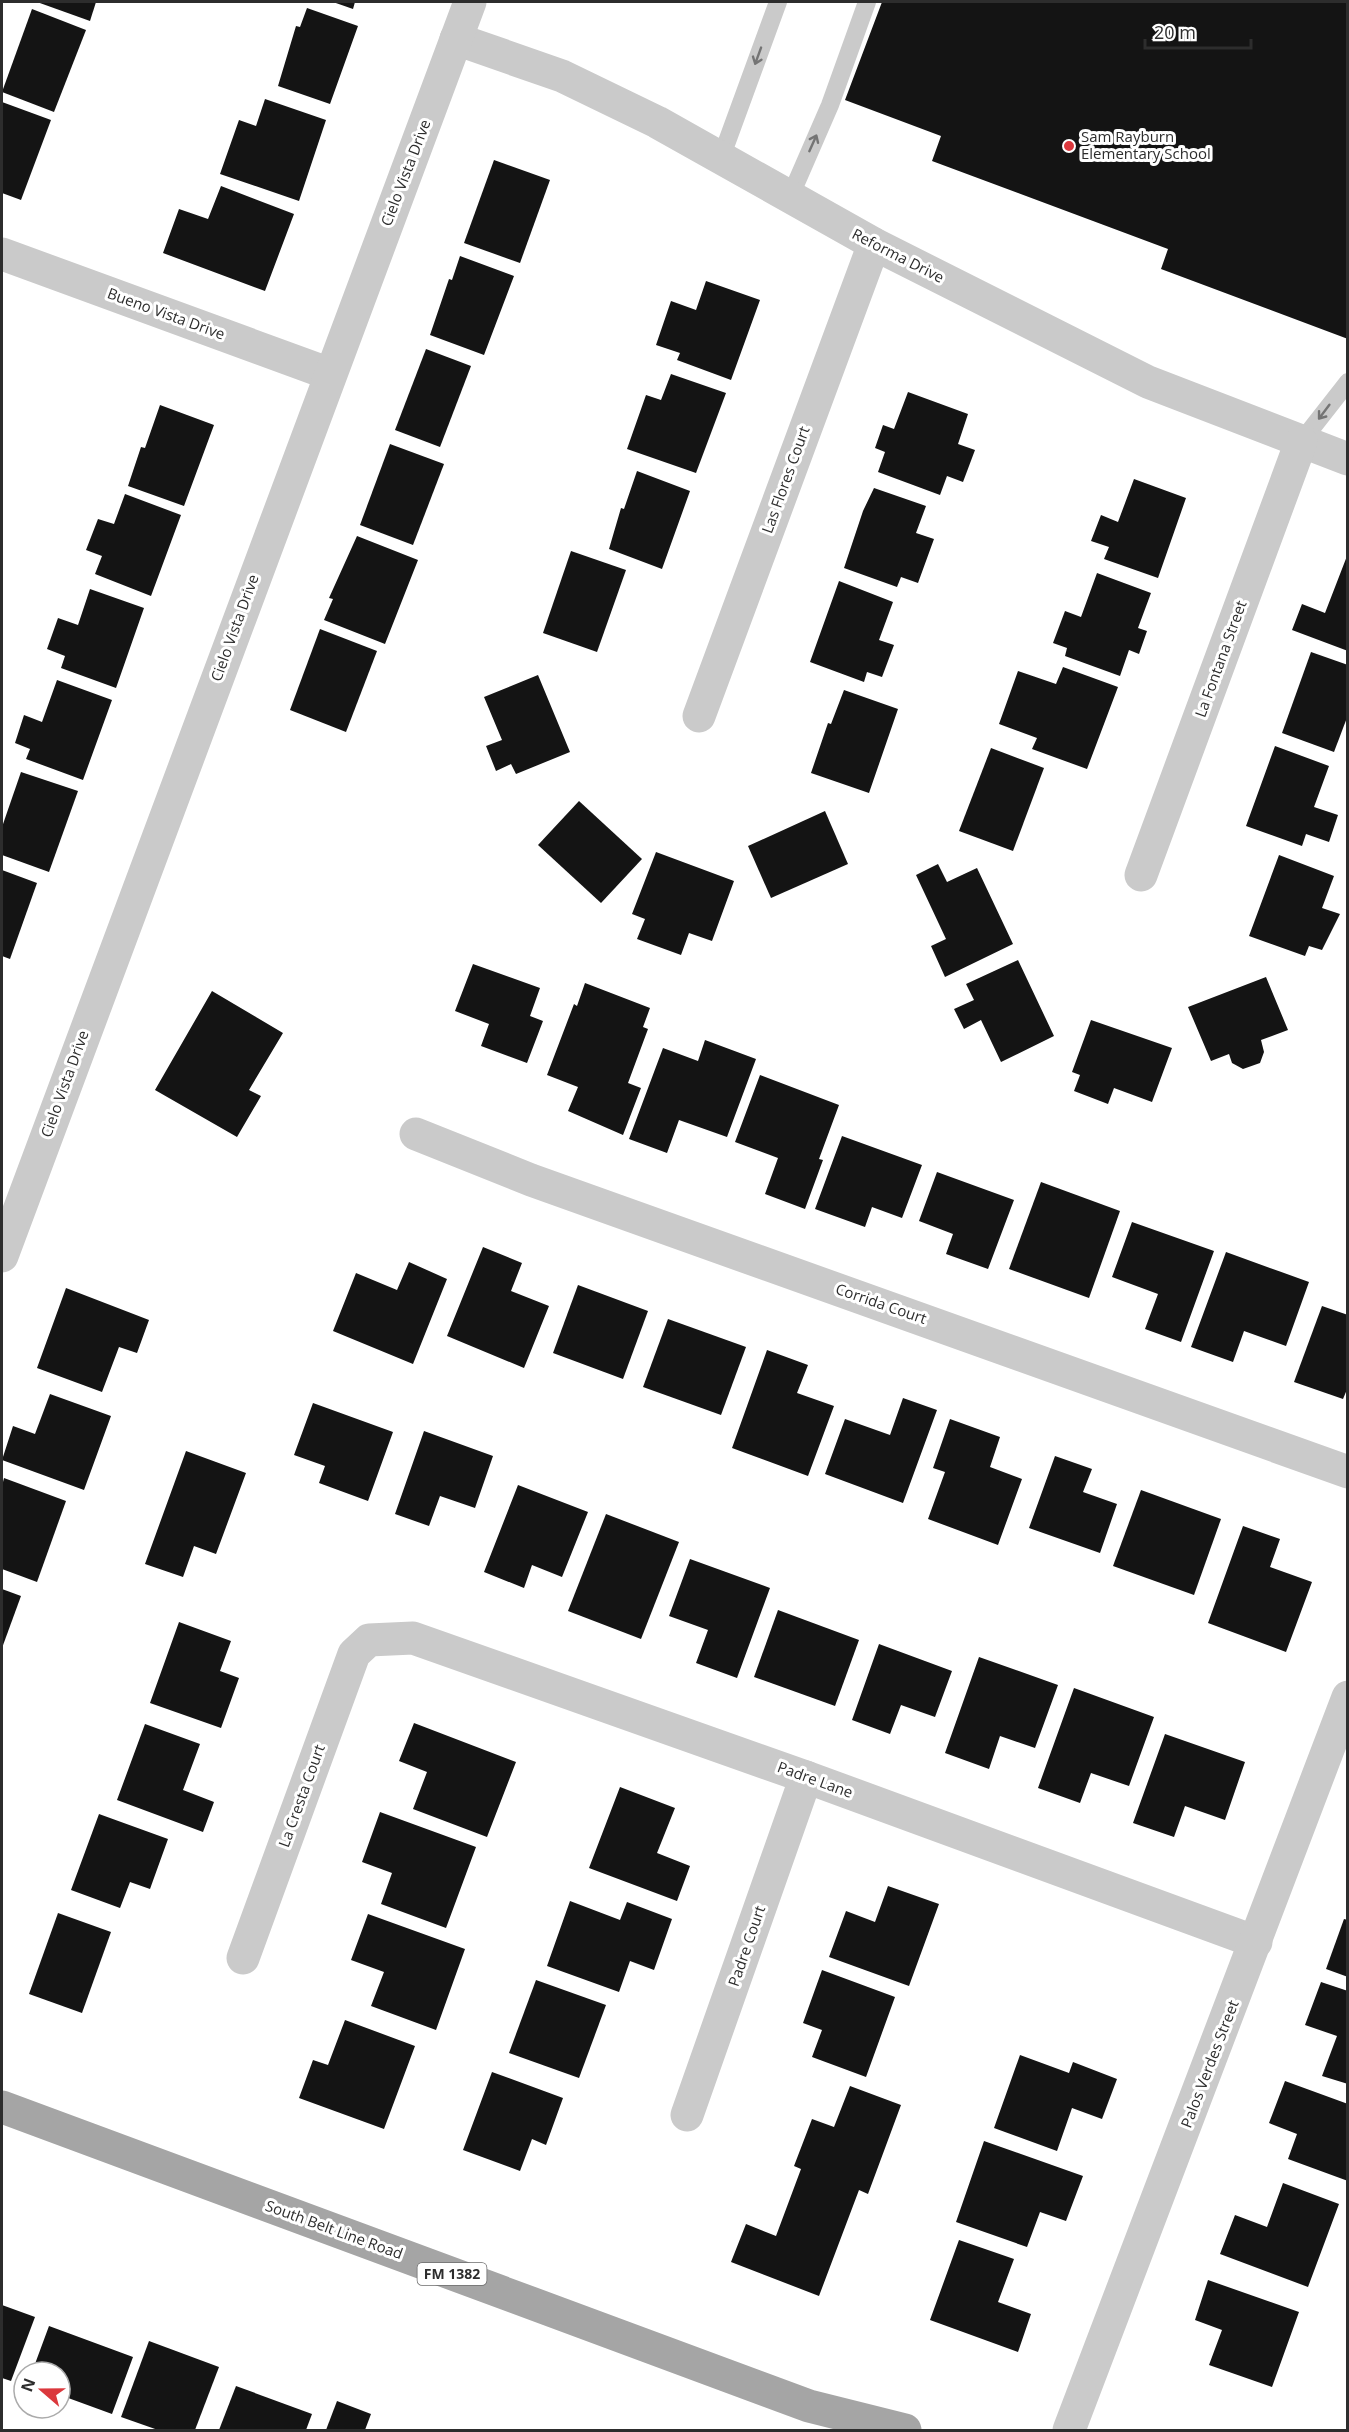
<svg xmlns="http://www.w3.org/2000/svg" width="1349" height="2432" viewBox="0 0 1349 2432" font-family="'Open Sans',sans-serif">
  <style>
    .building { fill: #141414 }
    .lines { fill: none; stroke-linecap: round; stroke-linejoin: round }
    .service { stroke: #cacaca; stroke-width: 18 }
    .minor { stroke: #cacaca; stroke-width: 33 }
    .primary { stroke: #a5a5a5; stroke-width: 33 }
    .oneway { stroke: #747474 }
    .poi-dot { fill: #db383d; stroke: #fff; stroke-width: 2 }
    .labels { text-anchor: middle; stroke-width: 6; stroke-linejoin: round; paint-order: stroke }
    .shield { fill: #fff; stroke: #6c6c6c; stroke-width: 1.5 }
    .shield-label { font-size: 14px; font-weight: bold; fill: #2d2d2d }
    .poi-label { font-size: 15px; fill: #2d2d2d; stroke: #fff; text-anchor: start }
    .street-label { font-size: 15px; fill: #2d2d2d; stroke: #fff }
  </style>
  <rect width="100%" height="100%" fill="#fff"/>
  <!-- building -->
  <g class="building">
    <path d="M 37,2 L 96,2 L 90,21 Z"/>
    <path d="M 333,2 L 355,2 L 353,9 Z"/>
    <path d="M 882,2 L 1348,2 L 1348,339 L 1161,269 L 1168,249 L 932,161 L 941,136 L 845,100 Z"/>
    <path d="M 307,8 L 358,26 L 330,104 L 278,86 L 296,26 L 300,27 Z"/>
    <path d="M 32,9 L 86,30 L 54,112 L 2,92 Z"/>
    <path d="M 265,99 L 326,120 L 299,201 L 220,174 L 239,120 L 256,126 Z"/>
    <path d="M 2,102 L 51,120 L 21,200 L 2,193 Z"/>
    <path d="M 494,160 L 550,180 L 520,263 L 464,243 Z"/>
    <path d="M 221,186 L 294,214 L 265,291 L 163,253 L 179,209 L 208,219 Z"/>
    <path d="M 460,256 L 514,276 L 484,355 L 430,335 L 449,279 L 452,280 Z"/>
    <path d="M 706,281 L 760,300 L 731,380 L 677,360 L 680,353 L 656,345 L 671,301 L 696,310 Z"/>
    <path d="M 426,349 L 471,366 L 440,447 L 395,430 Z"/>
    <path d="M 671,374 L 726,393 L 696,473 L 627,449 L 646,395 L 661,400 Z"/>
    <path d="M 908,392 L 968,414 L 958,444 L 975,450 L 963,482 L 947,476 L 940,495 L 878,472 L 885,452 L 875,448 L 883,425 L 894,429 Z"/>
    <path d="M 160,405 L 214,425 L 184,506 L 128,486 L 141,447 L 145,448 Z"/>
    <path d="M 390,444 L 444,464 L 413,545 L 360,525 Z"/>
    <path d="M 637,471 L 690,491 L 662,569 L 609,549 L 621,508 L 624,509 Z"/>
    <path d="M 1134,479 L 1186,498 L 1158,578 L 1104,559 L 1109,547 L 1091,541 L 1101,515 L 1118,522 Z"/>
    <path d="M 874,488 L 926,506 L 916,533 L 934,539 L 918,583 L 901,577 L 897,587 L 844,568 L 863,511 Z"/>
    <path d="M 125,494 L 181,515 L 151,596 L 95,574 L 102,556 L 86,550 L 98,519 L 114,524 Z"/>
    <path d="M 357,536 L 418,560 L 385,644 L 324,620 L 333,599 L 329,598 Z"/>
    <path d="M 571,551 L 626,570 L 597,652 L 543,633 Z"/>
    <path d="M 1347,556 L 1348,556 L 1348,651 L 1292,630 L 1302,604 L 1325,613 Z"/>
    <path d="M 1097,573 L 1151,593 L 1138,628 L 1147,631 L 1139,654 L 1129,650 L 1120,676 L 1065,656 L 1067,648 L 1053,643 L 1065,611 L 1081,617 Z"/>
    <path d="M 839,581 L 893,602 L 879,640 L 894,645 L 882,677 L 867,672 L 864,682 L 810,662 Z"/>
    <path d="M 90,589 L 144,608 L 116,688 L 61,668 L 65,656 L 47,649 L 58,618 L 78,625 Z"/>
    <path d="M 320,629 L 377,651 L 346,732 L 290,710 Z"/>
    <path d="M 1311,652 L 1348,665 L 1348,715 L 1334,752 L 1282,733 Z"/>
    <path d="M 1063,667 L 1118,687 L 1087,769 L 1032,749 L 1037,738 L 999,724 L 1018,671 L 1056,684 Z"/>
    <path d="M 538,675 L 570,752 L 516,774 L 511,764 L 496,771 L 486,746 L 502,740 L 484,697 Z"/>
    <path d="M 57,680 L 112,700 L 83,780 L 26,759 L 30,749 L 15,743 L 24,715 L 42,722 Z"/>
    <path d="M 844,690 L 898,709 L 869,793 L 811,773 L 828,723 L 831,724 Z"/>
    <path d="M 1275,746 L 1329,766 L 1314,807 L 1338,815 L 1329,842 L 1306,834 L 1302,846 L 1246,826 Z"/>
    <path d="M 991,748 L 1044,768 L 1013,851 L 959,831 Z"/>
    <path d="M 21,772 L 78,791 L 49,872 L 2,855 L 2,827 Z"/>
    <path d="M 579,801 L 642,859 L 601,903 L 538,845 Z"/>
    <path d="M 825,811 L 848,864 L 771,898 L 748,846 Z"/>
    <path d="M 656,852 L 734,881 L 712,941 L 689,933 L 681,955 L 637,939 L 645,919 L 632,914 Z"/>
    <path d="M 1279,855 L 1334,876 L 1322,908 L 1340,914 L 1322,950 L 1309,946 L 1305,956 L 1249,936 Z"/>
    <path d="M 938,864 L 947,882 L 977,868 L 1013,944 L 945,977 L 931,946 L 946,939 L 916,875 Z"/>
    <path d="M 2,870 L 37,883 L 10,959 L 2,956 Z"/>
    <path d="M 1018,960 L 1054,1036 L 1001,1062 L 981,1020 L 964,1029 L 954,1009 L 974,1000 L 966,984 Z"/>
    <path d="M 473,964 L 540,988 L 530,1016 L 543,1021 L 527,1063 L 481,1046 L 489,1024 L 455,1011 Z"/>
    <path d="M 1266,977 L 1288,1030 L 1261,1040 L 1264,1052 L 1260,1063 L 1243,1069 L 1232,1063 L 1229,1054 L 1211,1061 L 1188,1007 Z"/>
    <path d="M 585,983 L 650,1008 L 643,1027 L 648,1029 L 628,1083 L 641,1088 L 623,1135 L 568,1111 L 578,1087 L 547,1075 L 574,1004 L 577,1006 Z"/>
    <path d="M 212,991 L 283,1033 L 249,1090 L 261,1096 L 237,1137 L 155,1090 Z"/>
    <path d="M 1091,1020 L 1172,1048 L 1152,1102 L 1114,1088 L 1108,1104 L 1074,1091 L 1080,1075 L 1072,1072 Z"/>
    <path d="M 705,1040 L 756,1059 L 727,1137 L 679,1120 L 667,1153 L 629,1139 L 663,1048 L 698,1061 Z"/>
    <path d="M 760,1075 L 839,1105 L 819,1159 L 823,1160 L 805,1209 L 765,1194 L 778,1158 L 735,1142 Z"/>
    <path d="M 842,1136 L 922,1165 L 902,1218 L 872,1207 L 865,1227 L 815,1209 Z"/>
    <path d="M 937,1172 L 1014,1200 L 988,1269 L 946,1254 L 953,1234 L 919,1221 Z"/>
    <path d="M 1041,1182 L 1120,1211 L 1089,1298 L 1009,1269 Z"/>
    <path d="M 1132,1222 L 1214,1251 L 1181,1342 L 1145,1329 L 1158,1294 L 1112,1277 Z"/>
    <path d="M 483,1247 L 522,1263 L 511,1291 L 549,1306 L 524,1368 L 447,1336 Z"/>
    <path d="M 1226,1252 L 1309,1282 L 1286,1346 L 1244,1331 L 1233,1362 L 1191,1347 Z"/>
    <path d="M 409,1262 L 447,1279 L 413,1364 L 333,1331 L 356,1273 L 397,1290 Z"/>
    <path d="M 578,1285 L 648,1311 L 623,1379 L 553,1353 Z"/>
    <path d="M 66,1288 L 149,1320 L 137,1353 L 119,1347 L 102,1392 L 37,1368 Z"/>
    <path d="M 1322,1306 L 1348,1315 L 1348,1387 L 1343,1399 L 1294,1382 Z"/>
    <path d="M 668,1319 L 746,1347 L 721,1415 L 643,1387 Z"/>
    <path d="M 767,1350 L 808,1365 L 797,1393 L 834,1406 L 808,1476 L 732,1448 Z"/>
    <path d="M 50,1394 L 111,1416 L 84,1490 L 2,1460 L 13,1426 L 35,1434 Z"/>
    <path d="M 903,1398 L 937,1410 L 903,1503 L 825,1474 L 845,1419 L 890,1435 Z"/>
    <path d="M 313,1403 L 393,1432 L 368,1501 L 319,1483 L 325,1466 L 294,1455 Z"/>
    <path d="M 950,1419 L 1000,1437 L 990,1467 L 1022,1479 L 998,1545 L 928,1519 L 945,1472 L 933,1468 Z"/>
    <path d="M 424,1431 L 493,1456 L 475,1508 L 440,1496 L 429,1526 L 395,1514 Z"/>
    <path d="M 186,1451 L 246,1473 L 216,1554 L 194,1546 L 183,1577 L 145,1564 Z"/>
    <path d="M 1055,1456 L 1092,1469 L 1083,1492 L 1117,1504 L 1100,1553 L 1029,1528 Z"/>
    <path d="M 4,1478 L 66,1501 L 37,1582 L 2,1569 L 2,1486 Z"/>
    <path d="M 518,1485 L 588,1512 L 562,1577 L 532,1565 L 524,1588 L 484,1572 Z"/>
    <path d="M 1141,1490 L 1221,1519 L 1194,1595 L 1113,1566 Z"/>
    <path d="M 606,1514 L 679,1542 L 641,1639 L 568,1611 Z"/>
    <path d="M 1243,1526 L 1280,1539 L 1270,1567 L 1312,1582 L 1286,1652 L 1208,1623 Z"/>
    <path d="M 690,1559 L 770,1588 L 737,1678 L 696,1663 L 708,1630 L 669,1616 Z"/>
    <path d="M 2,1589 L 21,1596 L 2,1648 Z"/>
    <path d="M 778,1610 L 859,1640 L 835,1706 L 754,1677 Z"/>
    <path d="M 179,1622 L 231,1641 L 220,1671 L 239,1678 L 221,1728 L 150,1703 Z"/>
    <path d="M 879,1644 L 952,1671 L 935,1717 L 901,1705 L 890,1734 L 852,1720 Z"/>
    <path d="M 979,1657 L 1058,1685 L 1035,1748 L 1000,1736 L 989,1769 L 945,1753 Z"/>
    <path d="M 1074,1688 L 1154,1717 L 1129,1786 L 1091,1773 L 1080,1803 L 1038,1788 Z"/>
    <path d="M 414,1723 L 516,1762 L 487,1837 L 413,1809 L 427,1772 L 399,1761 Z"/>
    <path d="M 145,1724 L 200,1744 L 183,1790 L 214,1802 L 203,1832 L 117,1800 Z"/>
    <path d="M 1165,1734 L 1245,1762 L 1225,1820 L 1185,1806 L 1174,1837 L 1133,1823 Z"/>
    <path d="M 620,1787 L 675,1808 L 657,1853 L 690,1866 L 677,1901 L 589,1868 Z"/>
    <path d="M 380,1812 L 476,1847 L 446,1928 L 381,1904 L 392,1873 L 362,1862 Z"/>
    <path d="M 99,1814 L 168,1839 L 150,1889 L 130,1882 L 120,1908 L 71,1890 Z"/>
    <path d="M 888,1886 L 939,1904 L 909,1986 L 829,1957 L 846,1911 L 875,1922 Z"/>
    <path d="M 570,1901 L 620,1920 L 627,1902 L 672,1919 L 654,1970 L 630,1961 L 619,1992 L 547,1966 Z"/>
    <path d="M 58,1913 L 111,1932 L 82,2013 L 29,1994 Z"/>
    <path d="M 368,1914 L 465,1949 L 436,2030 L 371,2006 L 384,1972 L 351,1960 Z"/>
    <path d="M 1344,1919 L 1348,1920 L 1348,1977 L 1326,1969 Z"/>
    <path d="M 822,1970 L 895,1997 L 866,2077 L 812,2057 L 822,2030 L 803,2023 Z"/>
    <path d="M 536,1980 L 606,2005 L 579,2078 L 509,2053 Z"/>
    <path d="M 1321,1982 L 1348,1991 L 1348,2084 L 1322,2076 L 1337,2036 L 1305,2025 Z"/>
    <path d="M 345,2020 L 415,2046 L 384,2129 L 299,2098 L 313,2060 L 328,2065 Z"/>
    <path d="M 1020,2055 L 1069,2073 L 1073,2062 L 1117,2079 L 1102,2119 L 1072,2108 L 1057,2151 L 994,2128 Z"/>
    <path d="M 492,2072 L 563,2098 L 546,2145 L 532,2139 L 520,2171 L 463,2150 Z"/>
    <path d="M 1285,2081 L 1348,2104 L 1348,2181 L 1288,2159 L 1297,2134 L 1269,2123 Z"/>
    <path d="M 850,2086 L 901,2105 L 868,2194 L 859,2190 L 819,2296 L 731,2262 L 746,2224 L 776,2236 L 801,2169 L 794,2166 L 812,2119 L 834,2127 Z"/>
    <path d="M 984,2141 L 1083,2176 L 1066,2221 L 1040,2212 L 1027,2247 L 956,2222 Z"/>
    <path d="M 1283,2183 L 1339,2204 L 1308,2287 L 1220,2254 L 1235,2215 L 1267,2227 Z"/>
    <path d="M 959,2240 L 1014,2259 L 998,2302 L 1031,2314 L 1018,2352 L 930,2320 Z"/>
    <path d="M 1208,2280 L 1299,2312 L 1272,2387 L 1209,2365 L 1222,2330 L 1195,2320 Z"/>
    <path d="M 2,2305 L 35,2317 L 11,2381 L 2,2378 Z"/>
    <path d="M 49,2326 L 133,2357 L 112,2414 L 60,2395 L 60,2372 L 32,2372 Z"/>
    <path d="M 149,2341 L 219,2367 L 195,2430 L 158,2430 L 121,2417 Z"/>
    <path d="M 236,2386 L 312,2414 L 306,2430 L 219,2430 Z"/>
    <path d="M 337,2401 L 371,2414 L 365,2430 L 326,2430 Z"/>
  </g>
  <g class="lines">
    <!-- service -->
    <g class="service">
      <path d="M 721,158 L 778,2"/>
      <path d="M 790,197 L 830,105 L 867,2"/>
      <path d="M 1301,442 L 1348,382"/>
    </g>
    <!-- minor -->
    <g class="minor">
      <path d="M 456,39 L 562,76 L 657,122 L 874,244 L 1148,382 L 1348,459"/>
      <path d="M 2,254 L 330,374"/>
      <path d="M 699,716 L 874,244"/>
      <path d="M 1141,875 L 1301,442"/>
      <path d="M 416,1134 L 531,1180 L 1348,1472"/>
      <path d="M 2,1256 L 470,2"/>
      <path d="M 243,1958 L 354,1654 L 369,1640 L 413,1638 L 806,1777 L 1256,1942"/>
      <path d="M 687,2115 L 806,1777"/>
      <path d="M 1069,2430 L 1348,1697"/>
    </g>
    <!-- primary -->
    <path class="primary" d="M 2,2107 L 809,2406 L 905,2430"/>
  </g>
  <!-- one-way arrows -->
  <defs><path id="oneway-shaft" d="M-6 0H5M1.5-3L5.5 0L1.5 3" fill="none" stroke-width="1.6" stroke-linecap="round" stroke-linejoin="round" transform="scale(1.5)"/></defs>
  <g class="oneway">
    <use href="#oneway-shaft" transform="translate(758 56) rotate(110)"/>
    <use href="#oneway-shaft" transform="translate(813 143) rotate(-66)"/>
    <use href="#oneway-shaft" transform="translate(1324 412) rotate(127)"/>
  </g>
  <!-- markers -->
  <circle class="poi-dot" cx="1069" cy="146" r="6"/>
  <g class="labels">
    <!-- shield labels -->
    <rect class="shield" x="417.5" y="2263" width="69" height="22" rx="4.5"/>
    <g class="shield-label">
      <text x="452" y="2279">FM 1382</text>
    </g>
    <!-- poi labels -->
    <g class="poi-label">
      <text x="1081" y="142">Sam Rayburn<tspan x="1081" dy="17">Elementary School</tspan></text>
    </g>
    <!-- street labels -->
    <g class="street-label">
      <text transform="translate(406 173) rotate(-69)" y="5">Cielo Vista Drive</text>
      <text transform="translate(898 256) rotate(27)" y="5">Reforma Drive</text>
      <text transform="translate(166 314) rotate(20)" y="5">Bueno Vista Drive</text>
      <text transform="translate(786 480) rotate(-70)" y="5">Las Flores Court</text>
      <text transform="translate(235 628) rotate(-70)" y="5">Cielo Vista Drive</text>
      <text transform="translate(1221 659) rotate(-70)" y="5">La Fontana Street</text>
      <text transform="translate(65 1084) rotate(-70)" y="5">Cielo Vista Drive</text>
      <text transform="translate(881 1304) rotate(19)" y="5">Corrida Court</text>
      <text transform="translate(815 1780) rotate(20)" y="5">Padre Lane</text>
      <text transform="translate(302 1796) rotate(-70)" y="5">La Cresta Court</text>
      <text transform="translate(747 1946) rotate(-71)" y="5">Padre Court</text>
      <text transform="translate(1210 2064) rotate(-69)" y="5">Palos Verdes Street</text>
      <text transform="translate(334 2230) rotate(20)" y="5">South Belt Line Road</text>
    </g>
  </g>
  <!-- border -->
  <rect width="1349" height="2432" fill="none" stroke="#2d2d2d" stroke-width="6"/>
  <!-- north arrow -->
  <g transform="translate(42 2390) rotate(290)"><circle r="28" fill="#ffffff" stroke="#ababab" stroke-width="1.5"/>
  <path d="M0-4.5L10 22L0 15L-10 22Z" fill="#db383d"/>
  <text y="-9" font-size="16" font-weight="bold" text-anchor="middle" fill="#2d2d2d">N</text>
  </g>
  <!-- scale -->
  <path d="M1145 39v9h106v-9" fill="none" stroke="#2d2d2d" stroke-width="3"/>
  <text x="1154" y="39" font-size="18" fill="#2d2d2d" stroke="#ffffff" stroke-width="4.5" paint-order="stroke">20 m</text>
</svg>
